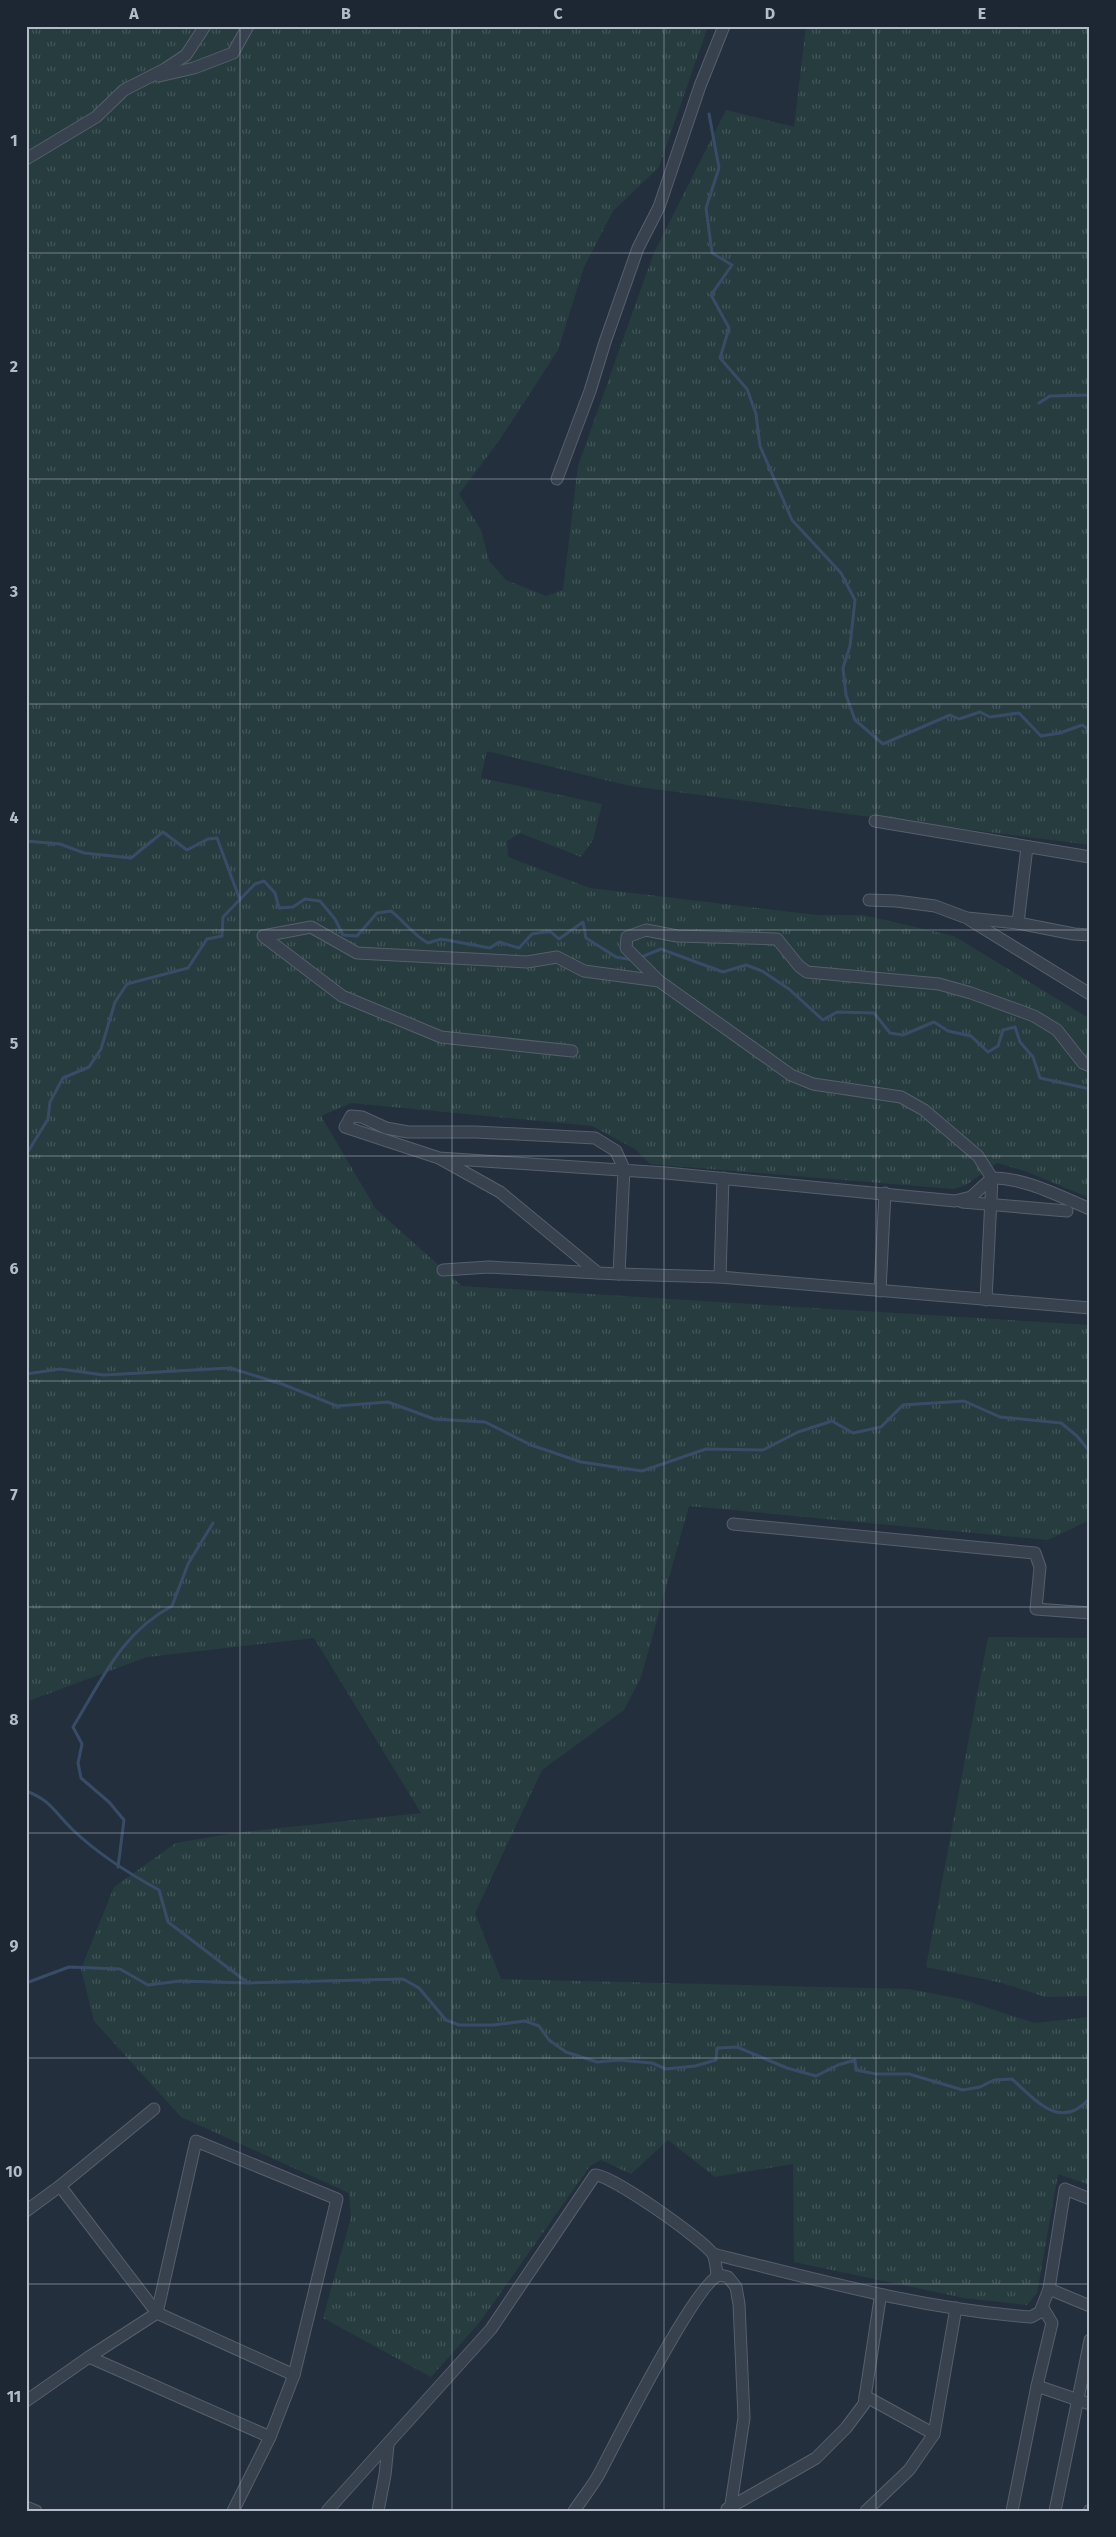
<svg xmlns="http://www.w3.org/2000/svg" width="1116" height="2537" viewBox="0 0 1116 2537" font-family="'Fira Sans',sans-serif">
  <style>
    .grass { fill: url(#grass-tufts) }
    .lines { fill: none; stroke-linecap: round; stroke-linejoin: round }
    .stream { stroke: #394c67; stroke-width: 3 }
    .minor-casing { stroke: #565f6c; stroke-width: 13 }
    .minor { stroke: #38414e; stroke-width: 11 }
    .grid { fill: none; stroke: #b4bcc9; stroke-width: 1; stroke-opacity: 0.55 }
    .neatline { fill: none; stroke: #b4bcc9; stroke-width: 2 }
    .grid-label { font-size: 16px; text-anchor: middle; font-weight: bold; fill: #b4bcc9 }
  </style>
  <defs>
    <pattern id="grass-tufts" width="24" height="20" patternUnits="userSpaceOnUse" patternTransform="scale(1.25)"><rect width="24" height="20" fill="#263c3f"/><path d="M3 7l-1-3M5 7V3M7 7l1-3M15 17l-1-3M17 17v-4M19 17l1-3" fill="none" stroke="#435659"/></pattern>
  </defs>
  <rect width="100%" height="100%" fill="#242f3e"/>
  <!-- grass -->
  <g class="grass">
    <path d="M 26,26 L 708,26 L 659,167 L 613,211 L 584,267 L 558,350 L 501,438 L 459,494 L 481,530 L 489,561 L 506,580 L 546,596 L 563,590 L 578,466 L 653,255 L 726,110 L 794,127 L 806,26 L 1090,26 L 1090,845 L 630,786 L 487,751 L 481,778 L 602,804 L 593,840 L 581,857 L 520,833 L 507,841 L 508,857 L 590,888 L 817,915 L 863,915 L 954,936 L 1090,1019 L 1090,1198 L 1025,1171 L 997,1163 L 966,1185 L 954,1189 L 650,1164 L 635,1149 L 592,1126 L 351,1103 L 321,1116 L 376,1209 L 462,1286 L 1090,1325 L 1090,1520 L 1048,1540 L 689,1506 L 641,1677 L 624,1710 L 542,1770 L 475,1913 L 501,1979 L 909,1989 L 961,1999 L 1034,2023 L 1090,2017 L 1090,2185 L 1058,2174 L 1037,2293 L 1027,2305 L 964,2298 L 794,2262 L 793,2164 L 715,2177 L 668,2140 L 631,2174 L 601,2160 L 590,2166 L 480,2322 L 431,2377 L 323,2318 L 351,2217 L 349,2193 L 181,2117 L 94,2021 L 81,1969 L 114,1887 L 176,1843 L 234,1833 L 421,1813 L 314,1638 L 147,1657 L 26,1702 Z"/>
    <path d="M 988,1637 L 1090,1638 L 1090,1996 L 1045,1997 L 1002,1983 L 926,1967 Z"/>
  </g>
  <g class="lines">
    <!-- stream -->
    <g class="stream">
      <path d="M 709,114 L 719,168 L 706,208 L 712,253 L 732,265 L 711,295 L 729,328 L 720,358 L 747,389 L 756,414 L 760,446 L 792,520 L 841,573 L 855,600 L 850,646 L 843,668 L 846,695 L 855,720 L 883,744 L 950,715 L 959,719 L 980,712 L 990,717 L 1019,713 L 1041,736 L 1060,733 L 1082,725 L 1090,730"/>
      <path d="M 1039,403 L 1050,396 L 1090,395"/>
      <path d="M 26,841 L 60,844 L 84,853 L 131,858 L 163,832 L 187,850 L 208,839 L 217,838 L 240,900"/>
      <path d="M 639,958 L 661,949 L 723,972 L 746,965 L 762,971 L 789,989 L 823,1020 L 837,1012 L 874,1013 L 890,1033 L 903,1035 L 934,1022 L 948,1031 L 971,1036 L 988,1052 L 998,1046 L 1003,1030 L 1015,1027 L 1020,1042 L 1033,1057 L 1040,1078 L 1090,1089"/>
      <path d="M 26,1155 L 48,1119 L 50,1102 L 63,1078 L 89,1067 L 101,1049 L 115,1002 L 127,984 L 188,968 L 207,939 L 222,936 L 223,917 L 255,884 L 264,881 L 275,893 L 279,908 L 293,907 L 305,899 L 320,901 L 335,919 L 343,935 L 357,936 L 377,913 L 391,911 C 404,921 413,935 428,943 L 441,939 L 490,948 L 499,942 L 519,948 L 532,934 L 550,931 L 559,939 L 583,922 L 586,938 L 616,957 L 633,960"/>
      <path d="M 26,1374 L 60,1369 L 104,1375 L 230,1368 L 282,1384 L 337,1406 L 388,1402 L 434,1419 L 485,1422 L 531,1445 L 581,1462 L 642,1471 L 706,1449 L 763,1450 L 798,1432 L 832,1421 L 853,1433 L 881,1427 L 903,1405 L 964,1401 L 1000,1417 L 1061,1423 L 1077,1436 L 1090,1452"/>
      <path d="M 26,1791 C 51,1800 55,1813 73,1830 C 99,1855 128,1873 159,1890 L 168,1922 L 248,1983"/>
      <path d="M 118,1867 L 124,1820 L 109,1802 L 81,1778 L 78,1763 L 82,1744 L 73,1727 C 102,1680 121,1633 172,1606 L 188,1564 L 213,1523"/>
      <path d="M 26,1983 L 69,1967 L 120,1969 L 148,1985 L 180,1981 L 248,1983 L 403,1979 L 419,1988 L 446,2020 L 459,2025 L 493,2025 L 525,2021 L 539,2026 L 549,2040 L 566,2052 L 597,2062 L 619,2060 L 652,2063 L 666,2069 L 695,2066 L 716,2060 L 717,2048 L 737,2047 L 787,2068 L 816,2076 L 838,2065 L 855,2060 L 856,2070 L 876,2074 L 909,2074 L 963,2090 L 980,2087 L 994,2080 L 1012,2079 C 1036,2100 1060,2132 1090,2098"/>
    </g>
    <defs>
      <g id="minor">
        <path d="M 159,76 L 194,68 L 233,53 L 248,26"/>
        <path d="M 26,159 L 96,117 L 124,90 L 165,69 L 186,55 L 205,26"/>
        <path d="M 557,479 L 590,391 L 605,342 L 638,248 L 659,207 L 700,86 L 724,26"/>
        <path d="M 875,821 L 1090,857"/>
        <path d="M 869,900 L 896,901 L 935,906 L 967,918 L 1018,923 L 1074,934 L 1090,935"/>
        <path d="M 970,920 L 1090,994"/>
        <path d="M 1018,923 L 1027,847"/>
        <path d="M 659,981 L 626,948 L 627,937 L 646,930 L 677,936 L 777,939 L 799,966 L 807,972 L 939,984 L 971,993 L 1034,1016 L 1057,1030 L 1083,1063 L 1090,1066"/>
        <path d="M 572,1051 L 441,1037 L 342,996 L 263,936 L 311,927 L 357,953 L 527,962 L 557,957 L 584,971 L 659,981 L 791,1075 L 813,1084 L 901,1097 L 924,1110 L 978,1156 L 992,1178 L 986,1300"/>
        <path d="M 439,1158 L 500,1192 L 598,1273 L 619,1274 L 624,1169 L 616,1151 L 595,1138 L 476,1132 L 408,1132 L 386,1128 L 362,1117 L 351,1116 L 345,1127 L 439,1158 L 666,1173 L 955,1201 L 971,1197 L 992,1178 C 1026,1178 1059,1196 1090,1209"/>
        <path d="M 962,1202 L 1067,1211"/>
        <path d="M 443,1270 L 489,1267 L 598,1273"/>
        <path d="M 619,1274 L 720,1277 L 1090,1308"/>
        <path d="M 720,1277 L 723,1178"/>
        <path d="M 880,1291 L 885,1193"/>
        <path d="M 733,1524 L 1035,1553 L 1040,1567 L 1036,1609 L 1090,1613"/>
        <path d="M 60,2186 L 157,2313 L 294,2375"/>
        <path d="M 26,2211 L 60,2186 L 154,2109"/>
        <path d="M 713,2254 C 818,2280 922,2309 1031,2317 L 1040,2312 L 1049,2289 L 1090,2306"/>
        <path d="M 1049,2289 L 1065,2189 L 1090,2199"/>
        <path d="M 89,2357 L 270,2437"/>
        <path d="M 1037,2386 L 1090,2404"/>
        <path d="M 865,2396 L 934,2434"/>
        <path d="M 26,2401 L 89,2357 L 157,2313 L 196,2141 L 337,2199 L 294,2375 L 270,2437 L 233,2511"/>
        <path d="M 26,2507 L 36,2511"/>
        <path d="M 727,2509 L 816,2458 L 846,2428 L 864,2404 L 880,2299 L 883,2295"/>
        <path d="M 327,2511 L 491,2329 L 595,2175 C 610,2174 701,2238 712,2253 C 716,2258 716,2269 717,2275"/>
        <path d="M 378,2511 L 385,2475 L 388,2445"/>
        <path d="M 574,2511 C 582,2499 591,2488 598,2476 C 614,2446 697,2280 720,2275 L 728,2277 L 736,2287 L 739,2304 L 744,2418 L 730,2511"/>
        <path d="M 866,2511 L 909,2470 L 934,2434 L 956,2308"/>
        <path d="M 1012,2511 L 1037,2386 L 1052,2323 L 1043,2308"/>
        <path d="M 1055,2511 L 1090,2340"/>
        <path d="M 1089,2511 L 1090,2510"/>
      </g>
    </defs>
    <!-- minor casing -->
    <use href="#minor" class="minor-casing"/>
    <!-- minor -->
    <use href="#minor" class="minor"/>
  </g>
  <!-- grid -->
  <path class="grid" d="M 240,26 L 240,2511M 452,26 L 452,2511M 664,26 L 664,2511M 876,26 L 876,2511M 26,253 L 1090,253M 26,479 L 1090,479M 26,704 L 1090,704M 26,930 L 1090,930M 26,1156 L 1090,1156M 26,1381 L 1090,1381M 26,1607 L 1090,1607M 26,1833 L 1090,1833M 26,2058 L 1090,2058M 26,2284 L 1090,2284"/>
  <!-- border -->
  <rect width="1116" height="2537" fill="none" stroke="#1d2633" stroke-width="55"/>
  <rect x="28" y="28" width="1060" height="2482" class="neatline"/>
  <g class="grid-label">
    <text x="134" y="19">A</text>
    <text x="346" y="19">B</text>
    <text x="558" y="19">C</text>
    <text x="770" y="19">D</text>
    <text x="982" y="19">E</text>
    <text x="14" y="146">1</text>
    <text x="14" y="372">2</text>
    <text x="14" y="597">3</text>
    <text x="14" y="823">4</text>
    <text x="14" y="1049">5</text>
    <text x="14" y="1274">6</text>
    <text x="14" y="1500">7</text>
    <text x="14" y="1725">8</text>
    <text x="14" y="1951">9</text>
    <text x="14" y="2177">10</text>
    <text x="14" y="2402">11</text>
  </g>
</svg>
